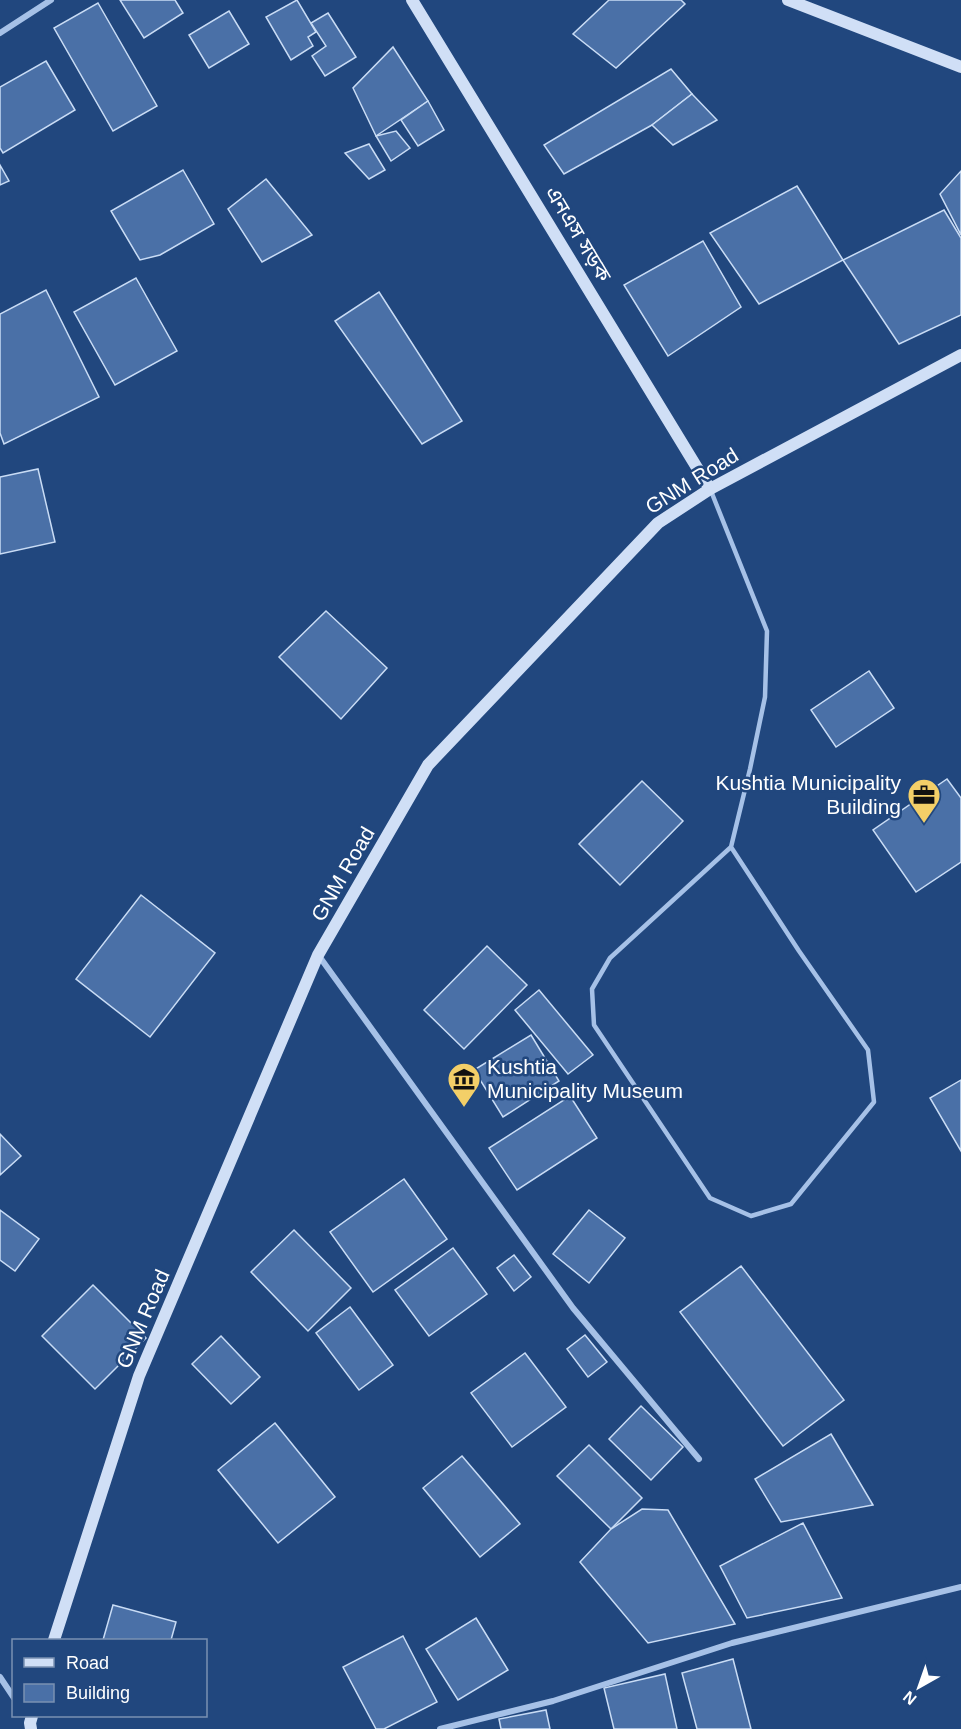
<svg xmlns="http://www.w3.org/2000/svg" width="961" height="1729" viewBox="0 0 961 1729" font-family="Arial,'Noto Sans Bengali',sans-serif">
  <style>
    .building { fill: #4a70a7; stroke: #c9dcf5; stroke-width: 1.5 }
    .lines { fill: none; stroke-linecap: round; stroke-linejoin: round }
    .lane { stroke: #a6c1e7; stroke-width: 4.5 }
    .street { stroke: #a6c1e7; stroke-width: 6 }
    .secondary { stroke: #d0dff6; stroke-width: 12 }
    .labels { text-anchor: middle; stroke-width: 5; stroke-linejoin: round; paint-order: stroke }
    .street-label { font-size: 21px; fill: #fff; stroke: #21477e }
    .poi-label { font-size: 21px; fill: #fff; stroke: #21477e; text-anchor: end }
  </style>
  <rect width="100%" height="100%" fill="#21477e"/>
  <!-- building -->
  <g class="building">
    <path d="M 120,0 L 175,0 L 183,13 L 144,38 Z"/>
    <path d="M 297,0 L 316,32 L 308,37 L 313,46 L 291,60 L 266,17 Z"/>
    <path d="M 609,0 L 681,0 L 685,4 L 616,68 L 573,34 Z"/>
    <path d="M 98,3 L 157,106 L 113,131 L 54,28 Z"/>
    <path d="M 229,11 L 249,44 L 209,68 L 189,35 Z"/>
    <path d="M 328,13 L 356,57 L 325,76 L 312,56 L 326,46 L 311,23 Z"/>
    <path d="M 393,47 L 428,101 L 376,136 L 353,88 Z"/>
    <path d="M 46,61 L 75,110 L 3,153 L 0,148 L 0,87 Z"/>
    <path d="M 671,69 L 692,94 L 652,125 L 564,174 L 544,145 Z"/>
    <path d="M 692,94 L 717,120 L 673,145 L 652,125 Z"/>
    <path d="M 428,101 L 444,130 L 418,146 L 401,120 Z"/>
    <path d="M 396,131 L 410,148 L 391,161 L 376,136 Z"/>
    <path d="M 369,144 L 385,170 L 369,179 L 345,153 Z"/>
    <path d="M 0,165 L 9,181 L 0,185 Z"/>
    <path d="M 183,170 L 214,224 L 160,255 L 140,260 L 111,211 Z"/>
    <path d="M 961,171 L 961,235 L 940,194 Z"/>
    <path d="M 266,179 L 312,235 L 262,262 L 228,209 Z"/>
    <path d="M 797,186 L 843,260 L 759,304 L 710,233 Z"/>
    <path d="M 944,210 L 961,238 L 961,315 L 899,344 L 843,260 Z"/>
    <path d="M 703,241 L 741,307 L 668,356 L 624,285 Z"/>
    <path d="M 136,278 L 177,351 L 115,385 L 74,312 Z"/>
    <path d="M 46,290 L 99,397 L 4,444 L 0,433 L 0,314 Z"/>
    <path d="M 379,292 L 462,421 L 422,444 L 335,321 Z"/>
    <path d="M 38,469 L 55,542 L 0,554 L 0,477 Z"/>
    <path d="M 326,611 L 387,668 L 341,719 L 279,657 Z"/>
    <path d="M 869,671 L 894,708 L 836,747 L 811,710 Z"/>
    <path d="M 947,779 L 961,798 L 961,862 L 916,892 L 873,830 Z"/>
    <path d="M 642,781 L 683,821 L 620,885 L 579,844 Z"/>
    <path d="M 141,895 L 215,953 L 150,1037 L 76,979 Z"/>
    <path d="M 487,946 L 527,985 L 464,1049 L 424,1010 Z"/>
    <path d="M 539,990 L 593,1055 L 568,1074 L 515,1010 Z"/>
    <path d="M 531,1035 L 559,1081 L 503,1117 L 474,1070 Z"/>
    <path d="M 961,1080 L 961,1151 L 930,1098 Z"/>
    <path d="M 570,1096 L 597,1138 L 517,1190 L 489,1148 Z"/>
    <path d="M 0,1134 L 21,1156 L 0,1175 Z"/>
    <path d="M 404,1179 L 447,1239 L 373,1292 L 330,1232 Z"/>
    <path d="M 0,1210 L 39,1239 L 15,1271 L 0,1260 Z"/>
    <path d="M 589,1210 L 625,1238 L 589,1283 L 553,1254 Z"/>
    <path d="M 294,1230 L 351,1288 L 308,1331 L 251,1272 Z"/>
    <path d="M 453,1248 L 487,1294 L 429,1336 L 395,1290 Z"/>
    <path d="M 514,1255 L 531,1277 L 514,1291 L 497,1268 Z"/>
    <path d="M 741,1266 L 844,1400 L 783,1446 L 680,1312 Z"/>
    <path d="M 93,1285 L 146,1338 L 95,1389 L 42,1336 Z"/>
    <path d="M 350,1307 L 393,1365 L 359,1390 L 316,1333 Z"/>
    <path d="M 585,1335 L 607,1362 L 588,1377 L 567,1349 Z"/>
    <path d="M 221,1336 L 260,1377 L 231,1404 L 192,1364 Z"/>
    <path d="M 525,1353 L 566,1407 L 512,1447 L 471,1393 Z"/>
    <path d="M 641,1406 L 683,1447 L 651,1480 L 609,1439 Z"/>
    <path d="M 275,1423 L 335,1497 L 278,1543 L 218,1470 Z"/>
    <path d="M 831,1434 L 873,1505 L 781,1522 L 755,1479 Z"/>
    <path d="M 589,1445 L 642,1498 L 611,1529 L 557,1476 Z"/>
    <path d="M 462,1456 L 520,1524 L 480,1557 L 423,1488 Z"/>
    <path d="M 642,1509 L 668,1510 L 735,1624 L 648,1643 L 580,1562 L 611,1529 Z"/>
    <path d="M 803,1523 L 842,1598 L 747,1618 L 720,1566 Z"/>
    <path d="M 113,1605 L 176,1622 L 171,1640 L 103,1640 Z"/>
    <path d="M 476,1618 L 508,1670 L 458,1700 L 426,1649 Z"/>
    <path d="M 403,1636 L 437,1702 L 384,1729 L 376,1729 L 343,1667 Z"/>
    <path d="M 733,1659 L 751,1729 L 697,1729 L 682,1673 Z"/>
    <path d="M 665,1674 L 677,1729 L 614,1729 L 604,1688 Z"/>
    <path d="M 546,1710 L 550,1729 L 501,1729 L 499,1719 Z"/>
  </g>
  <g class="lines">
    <!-- lane -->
    <path class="lane" d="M 711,491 L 767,631 L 765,697 L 750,769 L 731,847 L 610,958 L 592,989 L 594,1025 L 710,1198 L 751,1216 L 791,1204 L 874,1102 L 868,1050 L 799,951 L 731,847"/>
    <!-- street -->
    <g class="street">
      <path d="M 0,33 L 51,0"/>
      <path d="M 319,956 L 573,1308 L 699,1459"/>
      <path d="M 0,1677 L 14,1698"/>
      <path d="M 440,1729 L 553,1701 L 732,1643 L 961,1587"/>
    </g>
    <!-- secondary -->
    <g class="secondary">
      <path d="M 412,0 L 710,489"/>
      <path d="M 788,0 L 961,67"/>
      <path d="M 54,1640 L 139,1376 L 318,955 L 428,765 L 658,523 L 710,489 L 961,355"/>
      <path d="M 31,1729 L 30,1723 L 32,1716"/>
    </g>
  </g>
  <!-- icons -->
  <defs>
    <symbol id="office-pin" viewBox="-11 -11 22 30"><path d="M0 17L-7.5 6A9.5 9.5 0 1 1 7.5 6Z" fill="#f3cf68" stroke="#21477e"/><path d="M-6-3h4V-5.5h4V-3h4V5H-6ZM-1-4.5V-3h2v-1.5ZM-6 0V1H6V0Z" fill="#111"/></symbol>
    <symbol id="museum-pin" viewBox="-11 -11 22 30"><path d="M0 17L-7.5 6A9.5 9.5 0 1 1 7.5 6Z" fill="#f3cf68" stroke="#21477e"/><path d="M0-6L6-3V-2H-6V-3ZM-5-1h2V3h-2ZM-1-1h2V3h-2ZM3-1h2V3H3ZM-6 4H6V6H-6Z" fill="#111"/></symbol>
  </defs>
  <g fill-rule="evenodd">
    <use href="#office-pin" x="905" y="776" width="38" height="52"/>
    <use href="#museum-pin" x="445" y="1060" width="38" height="52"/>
  </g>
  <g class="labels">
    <!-- street labels -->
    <g class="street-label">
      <text transform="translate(578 234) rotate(59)" y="7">এনএস সড়ক</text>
      <text transform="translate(692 481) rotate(-32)" y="7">GNM Road</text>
      <text transform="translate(343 874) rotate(-60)" y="7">GNM Road</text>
      <text transform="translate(143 1319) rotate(-67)" y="7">GNM Road</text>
    </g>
    <!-- poi labels -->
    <g class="poi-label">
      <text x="901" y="790">Kushtia Municipality<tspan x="901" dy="24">Building</tspan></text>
      <text x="487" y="1074" text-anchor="start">Kushtia<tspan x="487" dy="24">Municipality Museum</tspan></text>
    </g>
  </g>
  <!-- legend -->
  <rect x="12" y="1639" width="195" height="78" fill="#21477e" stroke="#7a91b2" stroke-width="1.5"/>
  <rect x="24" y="1658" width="30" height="9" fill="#d0dff6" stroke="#7a91b2" stroke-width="1.5"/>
  <text x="66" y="1669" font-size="18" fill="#ffffff">Road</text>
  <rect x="24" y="1684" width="30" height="18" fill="#4a70a7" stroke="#7a91b2" stroke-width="1.5"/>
  <text x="66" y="1699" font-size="18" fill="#ffffff">Building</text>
  <!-- north arrow -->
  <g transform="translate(919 1687) rotate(220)" stroke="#21477e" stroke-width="4.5" paint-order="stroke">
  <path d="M0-4.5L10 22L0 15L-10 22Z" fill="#ffffff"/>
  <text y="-9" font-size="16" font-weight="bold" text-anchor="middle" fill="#ffffff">N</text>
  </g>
</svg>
